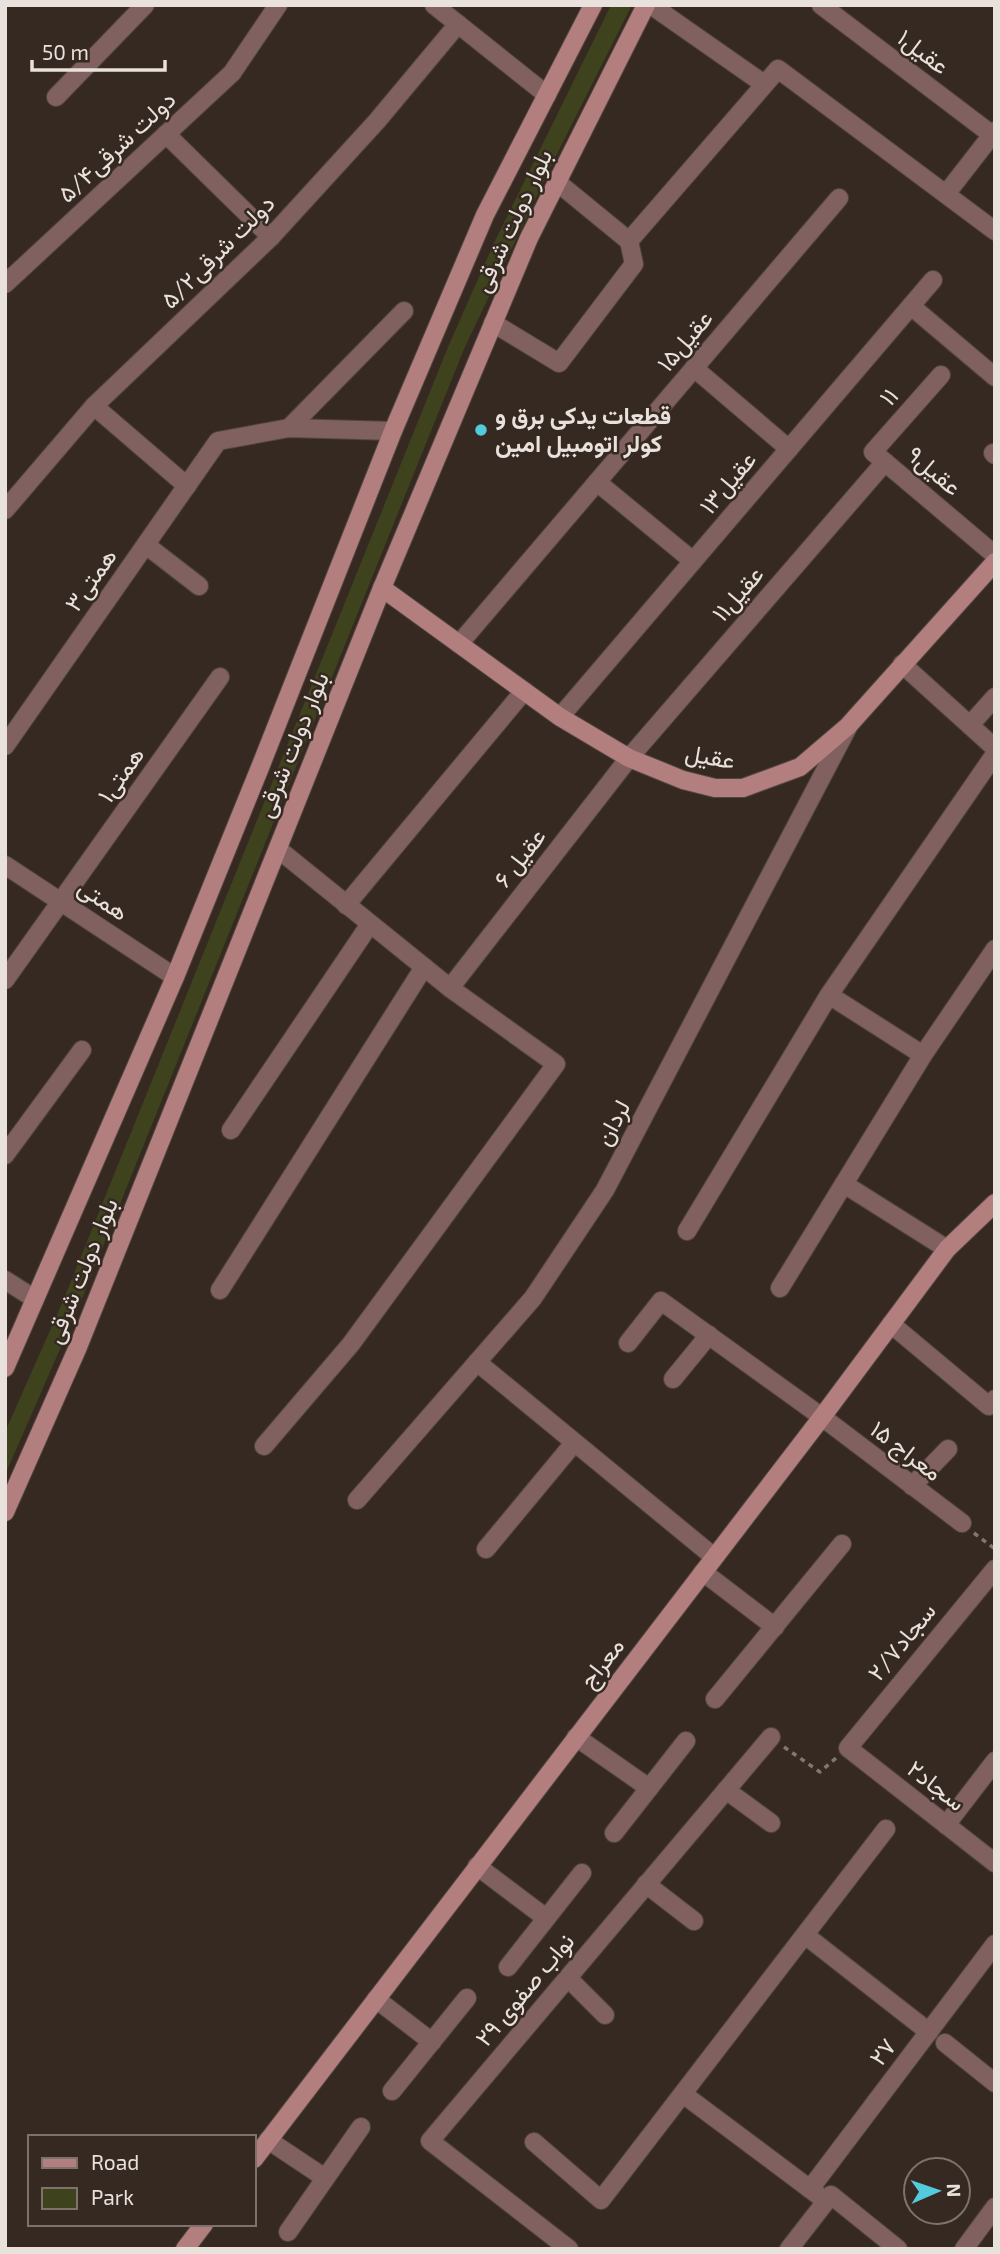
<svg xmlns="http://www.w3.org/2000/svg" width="1000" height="2254" viewBox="0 0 1000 2254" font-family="'Exo 2',Vazirmatn,sans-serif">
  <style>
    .green { fill: #3e421d }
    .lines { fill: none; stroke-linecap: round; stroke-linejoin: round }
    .street-casing { stroke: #524640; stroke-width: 20 }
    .secondary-casing { stroke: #524640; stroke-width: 20 }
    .path { stroke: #817771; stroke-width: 3.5; stroke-dasharray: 5 5; stroke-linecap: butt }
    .street { stroke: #816160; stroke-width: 18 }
    .secondary { stroke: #b27f7e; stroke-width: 18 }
    .poi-dot { fill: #54cadd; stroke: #352922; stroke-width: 2.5 }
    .labels { text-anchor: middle; stroke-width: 5; stroke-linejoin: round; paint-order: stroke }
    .street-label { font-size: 24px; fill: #e9e1dc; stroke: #352922 }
    .poi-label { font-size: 24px; font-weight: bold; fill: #e9e1dc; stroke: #352922; text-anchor: start }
  </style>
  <rect width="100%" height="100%" fill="#352922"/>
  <!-- green -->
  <path class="green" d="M 611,5 L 632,5 L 552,164 L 464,349 L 81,1301 L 5,1475 L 5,1432 L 63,1301 L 448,347 L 493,245 Z"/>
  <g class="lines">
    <defs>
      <g id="street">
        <path d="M 434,5 L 547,95"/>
        <path d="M 651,5 L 764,84"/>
        <path d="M 821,5 L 995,137"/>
        <path d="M 56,97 L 145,5"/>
        <path d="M 166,134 L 271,237"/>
        <path d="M 557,182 L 629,241 L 778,69 L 995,231"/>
        <path d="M 946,194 L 995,131"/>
        <path d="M 5,284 L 232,73 L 278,5"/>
        <path d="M 911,306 L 995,377"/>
        <path d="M 493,323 L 559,363 L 634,264 L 629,241"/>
        <path d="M 694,368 L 789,449"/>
        <path d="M 941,375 L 873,452 L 995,555"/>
        <path d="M 94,406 L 187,486"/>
        <path d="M 289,428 L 404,311"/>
        <path d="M 993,453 L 995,455"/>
        <path d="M 597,482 L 693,561"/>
        <path d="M 5,510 L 94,406 L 271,237 L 377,121 L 458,24"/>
        <path d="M 146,545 L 199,586"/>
        <path d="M 459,644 L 839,198"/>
        <path d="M 902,664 L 995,748"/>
        <path d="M 560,717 L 933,280"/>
        <path d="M 970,725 L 995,697"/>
        <path d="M 5,746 L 218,441 L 289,428 L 393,431"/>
        <path d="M 5,865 L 175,977"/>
        <path d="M 346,905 L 524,691"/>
        <path d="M 5,980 L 220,677"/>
        <path d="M 450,988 L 629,758 L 885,462"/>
        <path d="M 829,995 L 923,1055"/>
        <path d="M 231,1130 L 370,924"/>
        <path d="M 5,1155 L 82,1050"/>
        <path d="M 844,1184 L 947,1249"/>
        <path d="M 687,1231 L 829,995 L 995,754"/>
        <path d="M 5,1280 L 35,1299"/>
        <path d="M 780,1288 L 923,1055 L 995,949"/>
        <path d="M 220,1290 L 424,967"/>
        <path d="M 891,1324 L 989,1406 L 995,1399"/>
        <path d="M 628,1343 L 661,1301 L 822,1417 L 962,1523"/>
        <path d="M 477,1362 L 714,1557"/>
        <path d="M 673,1379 L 709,1335"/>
        <path d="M 264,1446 L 351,1344 L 556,1064 L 450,988 L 278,849"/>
        <path d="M 912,1486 L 948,1449"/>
        <path d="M 357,1500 L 533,1298 L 605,1190 L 848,727"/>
        <path d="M 486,1549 L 574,1443"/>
        <path d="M 995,1569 L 848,1748 L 995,1863"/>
        <path d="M 703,1572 L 775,1627"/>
        <path d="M 715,1699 L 842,1544"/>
        <path d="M 576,1737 L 649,1788"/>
        <path d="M 726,1790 L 771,1823"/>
        <path d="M 946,1825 L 995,1761"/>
        <path d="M 614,1833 L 686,1741"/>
        <path d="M 477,1866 L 546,1918"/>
        <path d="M 646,1884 L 694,1921"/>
        <path d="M 805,1935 L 929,2032"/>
        <path d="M 508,1967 L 582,1873"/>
        <path d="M 568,1978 L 605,2015"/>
        <path d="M 376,1999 L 432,2042"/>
        <path d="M 945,2043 L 995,2083"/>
        <path d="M 392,2091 L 467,1998"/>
        <path d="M 683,2094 L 826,2201"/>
        <path d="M 268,2140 L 325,2178"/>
        <path d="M 534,2142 L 601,2200 L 886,1829"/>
        <path d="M 810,2189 L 995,1944"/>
        <path d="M 288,2232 L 361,2127"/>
        <path d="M 569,2249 L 430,2141 L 771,1737"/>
        <path d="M 789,2249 L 831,2195 L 898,2249"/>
        <path d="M 964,2249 L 995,2207"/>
      </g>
      <g id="secondary">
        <path d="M 382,588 L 560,717 L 629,758 L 683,780 L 715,788 L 743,788 L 800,767 L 848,726 L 995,562"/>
        <path d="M 5,1368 L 175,977 L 261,765 L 393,431 L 485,215 L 593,5"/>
        <path d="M 5,1512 L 78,1347 L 382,588 L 529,238 L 646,5"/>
        <path d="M 254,2159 L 822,1417 L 947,1249 L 995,1203"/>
        <path d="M 185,2249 L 204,2224"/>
      </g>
    </defs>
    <!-- street casing -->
    <use href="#street" class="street-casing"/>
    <!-- secondary casing -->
    <use href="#secondary" class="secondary-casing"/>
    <!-- path -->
    <g class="path">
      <path d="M 974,1533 L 995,1549"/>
      <path d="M 784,1747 L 820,1772 L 836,1758"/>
    </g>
    <!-- street -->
    <use href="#street" class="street"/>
    <!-- secondary -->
    <use href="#secondary" class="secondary"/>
  </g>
  <!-- markers -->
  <circle class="poi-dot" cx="481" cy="430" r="7"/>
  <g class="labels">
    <!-- street labels -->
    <g class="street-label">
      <text transform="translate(923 52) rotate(37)" y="8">عقیل۱</text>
      <text transform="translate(117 147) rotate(-43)" y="8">۵/۴دولت شرقی</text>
      <text transform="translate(513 221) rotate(-65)" y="8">بلوار دولت شرقی</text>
      <text transform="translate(218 252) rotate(-45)" y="8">۵/۲دولت شرقی</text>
      <text transform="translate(685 341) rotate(-50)" y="8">عقیل۱۵</text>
      <text transform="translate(889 397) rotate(-48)" y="8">۱۱</text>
      <text transform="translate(934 471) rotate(40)" y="8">عقیل۹</text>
      <text transform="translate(728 483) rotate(-50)" y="8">عقیل۱۳</text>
      <text transform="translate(91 580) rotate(-55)" y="8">۳همتی</text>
      <text transform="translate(738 594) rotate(-49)" y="8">عقیل۱۱</text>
      <text transform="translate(293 745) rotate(-68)" y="8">بلوار دولت شرقی</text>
      <text transform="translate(710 757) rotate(10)" y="8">عقیل</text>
      <text transform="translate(121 775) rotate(-55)" y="8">۱همتی</text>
      <text transform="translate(520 858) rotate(-52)" y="8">عقیل ۶</text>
      <text transform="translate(103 900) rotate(34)" y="8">همتی</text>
      <text transform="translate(613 1123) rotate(-62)" y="8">لردان</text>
      <text transform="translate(82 1271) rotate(-68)" y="8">بلوار دولت شرقی</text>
      <text transform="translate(906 1451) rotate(37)" y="8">معراج ۱۵</text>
      <text transform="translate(902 1642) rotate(-51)" y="8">سجاد۲/۷</text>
      <text transform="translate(602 1663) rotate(-52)" y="8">معراج</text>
      <text transform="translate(936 1786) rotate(38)" y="8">۲سجاد</text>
      <text transform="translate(525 1990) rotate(-50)" y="8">نواب صفوی ۲۹</text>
      <text transform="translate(883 2052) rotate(-53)" y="8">۲۷</text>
    </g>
    <!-- poi labels -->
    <g class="poi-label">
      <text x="495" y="424">قطعات یدکی برق و<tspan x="495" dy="28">کولر اتومبیل امین</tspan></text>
    </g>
  </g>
  <!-- border -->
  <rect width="1000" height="2254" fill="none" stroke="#e9e1dc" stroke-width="14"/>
  <!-- legend -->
  <rect x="28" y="2135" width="228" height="91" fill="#352922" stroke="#7d736c" stroke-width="2"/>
  <rect x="42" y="2158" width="35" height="10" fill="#b27f7e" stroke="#7d736c" stroke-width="2"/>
  <text x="91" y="2170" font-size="21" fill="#e9e1dc">Road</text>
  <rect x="42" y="2188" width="35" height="21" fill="#3e421d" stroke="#7d736c" stroke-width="2"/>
  <text x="91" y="2205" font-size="21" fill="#e9e1dc">Park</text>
  <!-- north arrow -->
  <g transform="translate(937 2191) rotate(88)"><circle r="33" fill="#352922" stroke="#7d736c" stroke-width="2"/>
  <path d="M0-5L12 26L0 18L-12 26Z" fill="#54cadd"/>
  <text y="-10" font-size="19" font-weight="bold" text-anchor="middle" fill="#e9e1dc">N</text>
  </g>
  <!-- scale -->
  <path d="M32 60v10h133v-10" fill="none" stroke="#e9e1dc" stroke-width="3.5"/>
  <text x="42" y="60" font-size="21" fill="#e9e1dc" stroke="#352922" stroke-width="5" paint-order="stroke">50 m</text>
</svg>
